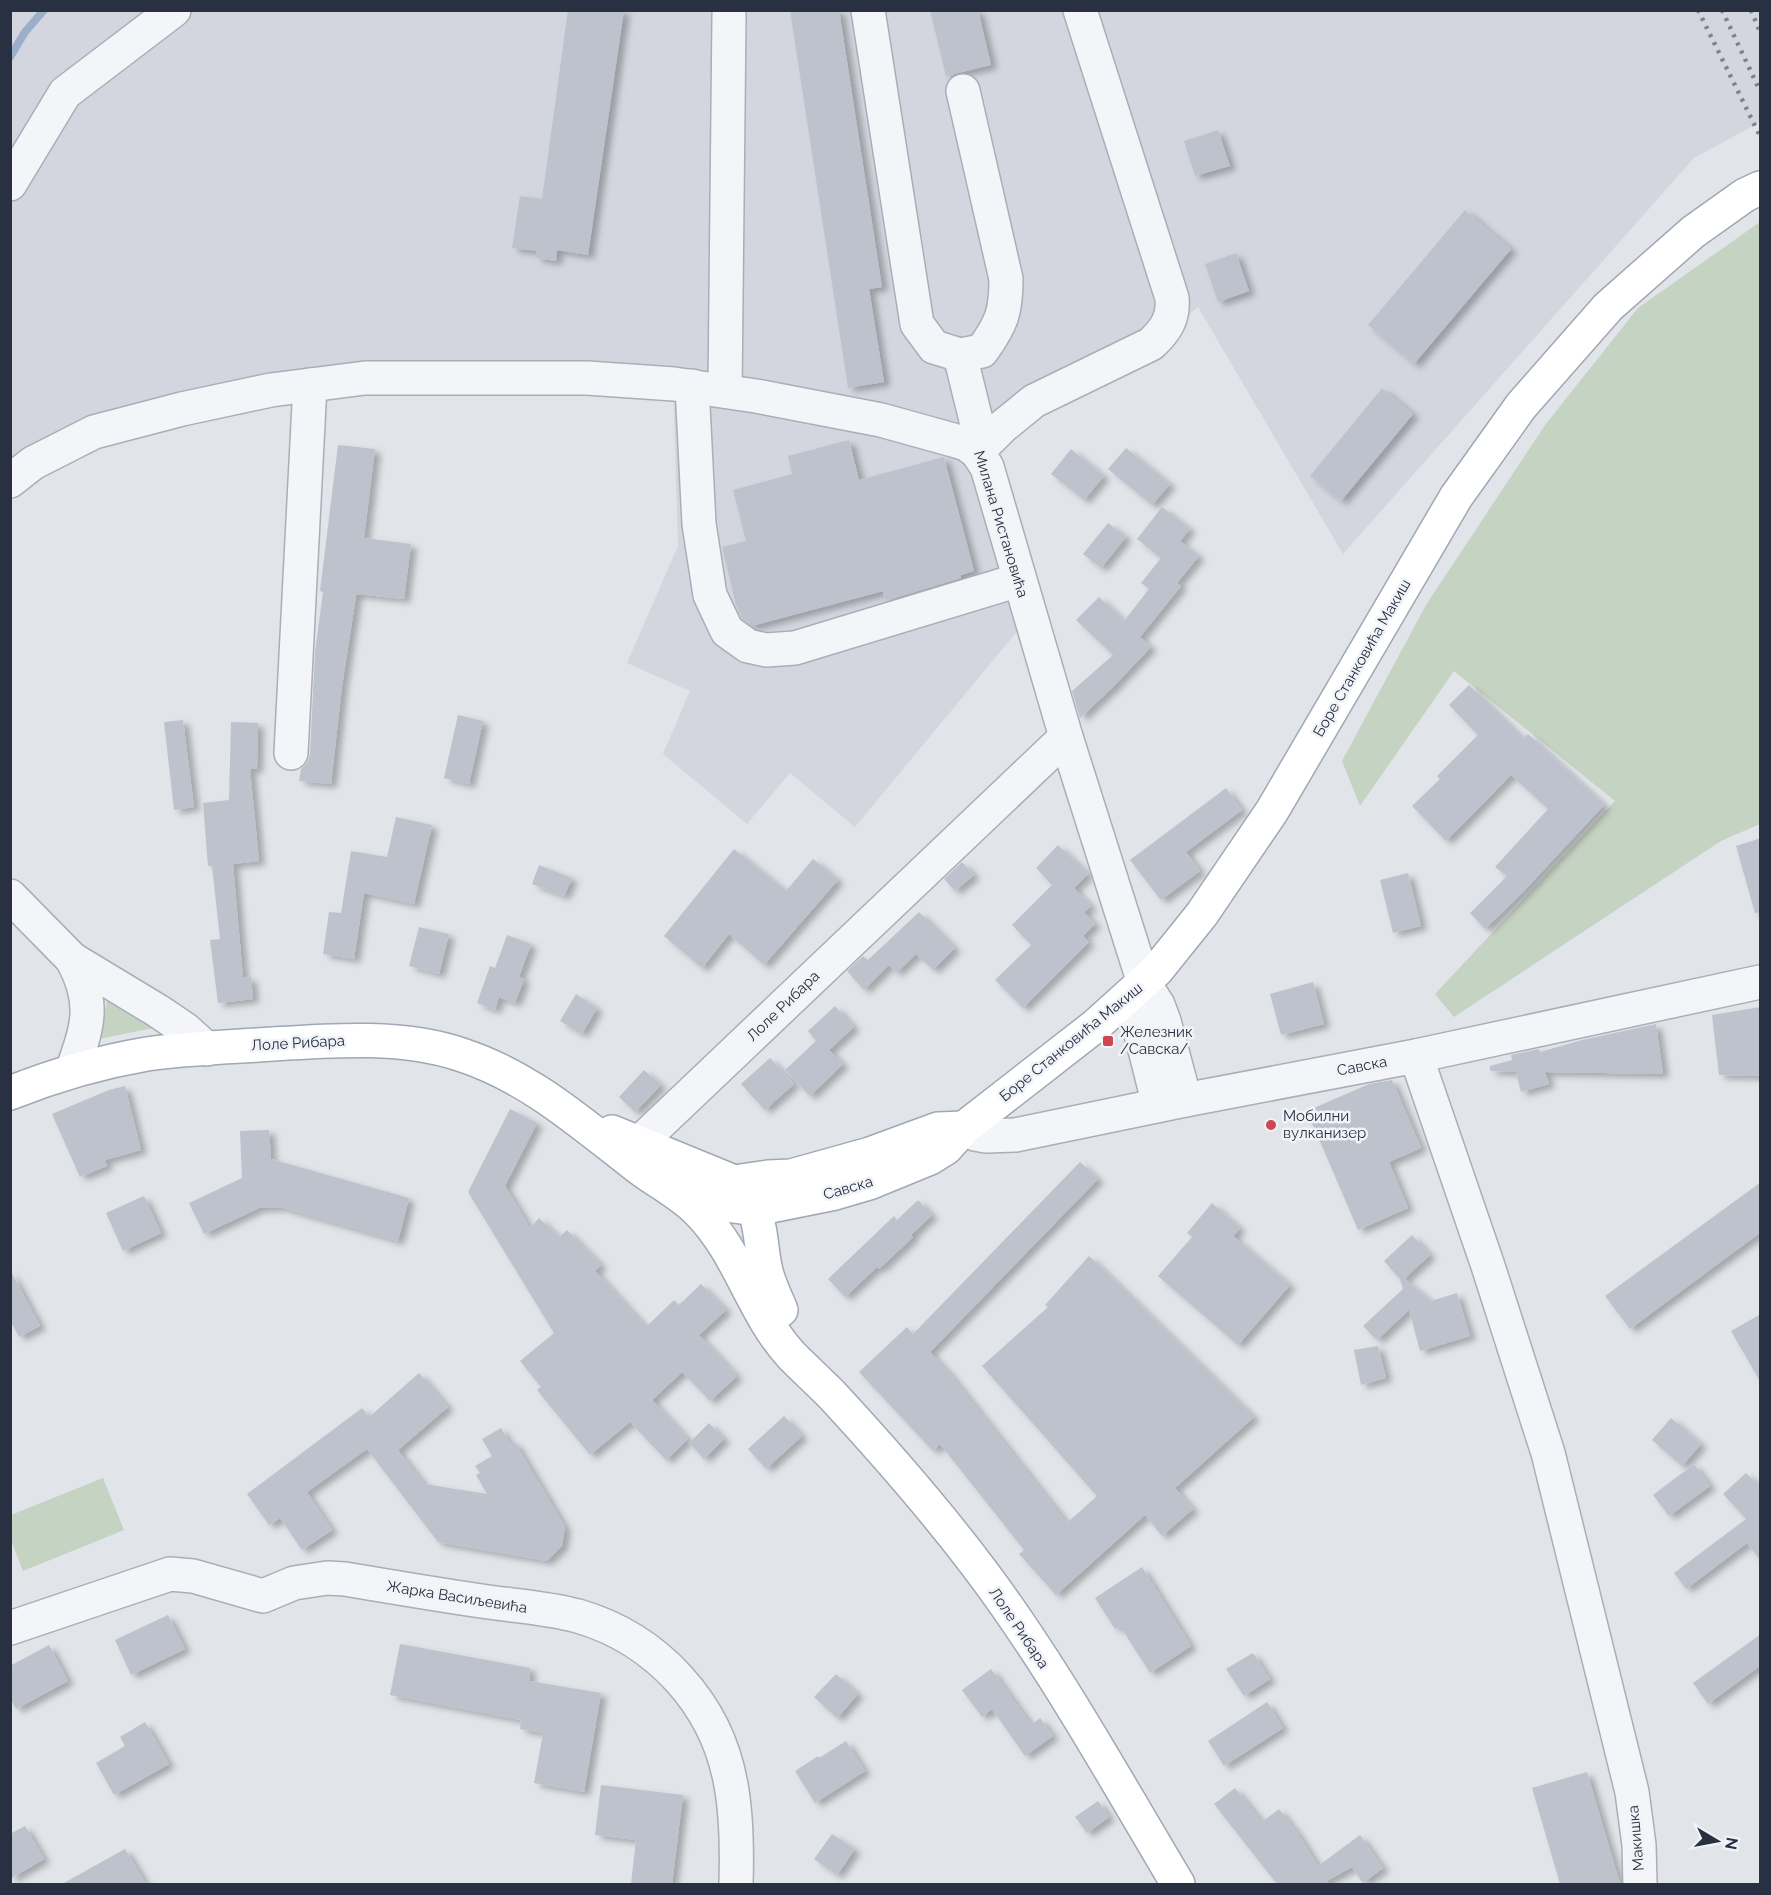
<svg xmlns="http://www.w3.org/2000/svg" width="1771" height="1895" viewBox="0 0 1771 1895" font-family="Raleway,sans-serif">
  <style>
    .built { fill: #d3d6de }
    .green { fill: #c5d3c2 }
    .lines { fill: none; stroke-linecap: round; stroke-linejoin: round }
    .stream { stroke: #9cafc9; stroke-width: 8 }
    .building { fill: #bec2cc; filter: url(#shadow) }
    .minor-casing { stroke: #aaaeb7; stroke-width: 36 }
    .major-casing { stroke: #a0a7b5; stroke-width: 36 }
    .minor { stroke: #f3f5f8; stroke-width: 33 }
    .major { stroke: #fff; stroke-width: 33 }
    .rail { stroke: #7a8293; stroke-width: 4.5; stroke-dasharray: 3 6; stroke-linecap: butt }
    .poi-dot { fill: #ce4652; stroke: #f0f3f7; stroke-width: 2 }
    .labels { text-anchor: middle; stroke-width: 5; stroke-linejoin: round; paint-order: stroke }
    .street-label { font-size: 15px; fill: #293041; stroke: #f0f3f7 }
    .poi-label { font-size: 15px; fill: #293041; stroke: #f0f3f7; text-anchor: start }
  </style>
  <defs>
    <filter id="shadow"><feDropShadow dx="6" dy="4" stdDeviation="3" flood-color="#0004"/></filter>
  </defs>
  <rect width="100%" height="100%" fill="#e1e4e9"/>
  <!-- built -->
  <path class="built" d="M 11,11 L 1760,11 L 1760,122 L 1694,158 L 1343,554 L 1198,307 L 1151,344 L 977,452 L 1029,617 L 855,827 L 790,773 L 747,824 L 663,754 L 690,691 L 627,663 L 678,546 L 673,384 L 434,376 L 182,409 L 11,481 Z"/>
  <!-- green -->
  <g class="green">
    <path d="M 1760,222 L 1760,824 L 1721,841 L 1454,1017 L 1435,994 L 1615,801 L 1454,671 L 1360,806 L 1342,761 L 1426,605 L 1545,425 L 1638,308 Z"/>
    <path d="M 109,992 L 158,1027 L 99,1039 Z"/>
    <path d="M 103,1478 L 124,1530 L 23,1571 L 11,1540 L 11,1515 Z"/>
  </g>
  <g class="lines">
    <!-- stream -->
    <path class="stream" d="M 10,57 L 25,32 L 44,10"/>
  </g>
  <!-- building -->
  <g class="building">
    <path d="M 568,10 L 624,10 L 588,255 L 557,250 L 556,261 L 536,258 L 537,251 L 512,248 L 520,196 L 542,199 Z"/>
    <path d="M 790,10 L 839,10 L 882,287 L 869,289 L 884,382 L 848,388 Z"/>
    <path d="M 930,10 L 978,10 L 991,65 L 946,76 Z"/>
    <path d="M 1218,130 L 1230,166 L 1195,176 L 1184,141 Z"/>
    <path d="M 1465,210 L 1511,249 L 1414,364 L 1368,325 Z"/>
    <path d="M 1236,253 L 1249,291 L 1218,302 L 1205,264 Z"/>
    <path d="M 1382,388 L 1413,414 L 1341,501 L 1310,476 Z"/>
    <path d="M 849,440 L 859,480 L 944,457 L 974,571 L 961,575 L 961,578 L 885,601 L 883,591 L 752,626 L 742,619 L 736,605 L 722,547 L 746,541 L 733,490 L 792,474 L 788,456 Z"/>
    <path d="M 338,445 L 375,449 L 364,538 L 411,544 L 404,599 L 357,594 L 356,596 L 342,686 L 331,784 L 299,781 L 301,769 L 307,763 L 310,754 L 315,652 L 323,592 L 320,591 Z"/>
    <path d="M 1126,448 L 1170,484 L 1152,505 L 1108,469 Z"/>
    <path d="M 1071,449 L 1104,476 L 1084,500 L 1051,474 Z"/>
    <path d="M 1162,507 L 1190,529 L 1180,541 L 1199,556 L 1177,583 L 1181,586 L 1140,637 L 1151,647 L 1113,687 L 1080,718 L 1072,691 L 1113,655 L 1076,620 L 1099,597 L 1124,621 L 1149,589 L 1141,583 L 1161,558 L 1137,539 Z"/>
    <path d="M 1108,523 L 1126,537 L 1101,568 L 1083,554 Z"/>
    <path d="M 1469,685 L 1523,739 L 1528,734 L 1604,805 L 1523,892 L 1485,929 L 1470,913 L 1507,876 L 1495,867 L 1548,809 L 1511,775 L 1446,841 L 1412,806 L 1440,779 L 1437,776 L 1478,735 L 1449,705 Z"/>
    <path d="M 458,715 L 483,721 L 469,784 L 444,778 Z"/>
    <path d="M 183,720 L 194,807 L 174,810 L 164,722 Z"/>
    <path d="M 231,722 L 258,723 L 257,769 L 250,769 L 259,861 L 233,864 L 243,978 L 251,977 L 253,999 L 218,1003 L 210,940 L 220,939 L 212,866 L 208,866 L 203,803 L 229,800 Z"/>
    <path d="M 1226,788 L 1242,810 L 1186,852 L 1200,871 L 1161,900 L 1130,860 Z"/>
    <path d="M 396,817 L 432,825 L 414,904 L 364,893 L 354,959 L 323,954 L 329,912 L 341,913 L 351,851 L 387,857 Z"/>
    <path d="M 1761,838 L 1761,912 L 1755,913 L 1736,846 Z"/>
    <path d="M 1058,845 L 1088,874 L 1074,888 L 1091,906 L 1084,912 L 1095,924 L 1083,936 L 1089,942 L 1023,1008 L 995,980 L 1031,945 L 1012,925 L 1052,885 L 1036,868 Z"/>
    <path d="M 734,849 L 786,891 L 813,859 L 838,880 L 764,965 L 729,934 L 702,968 L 664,936 Z"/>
    <path d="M 962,862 L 974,875 L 955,891 L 944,879 Z"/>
    <path d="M 539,865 L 572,878 L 564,896 L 532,884 Z"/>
    <path d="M 1408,873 L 1421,926 L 1393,933 L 1380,880 Z"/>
    <path d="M 919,912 L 955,948 L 933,970 L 916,954 L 896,973 L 889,965 L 864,990 L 847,971 L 863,956 L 868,960 Z"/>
    <path d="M 419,927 L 449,934 L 439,974 L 409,966 Z"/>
    <path d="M 507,935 L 531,944 L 519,977 L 524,979 L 515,1003 L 499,997 L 495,1010 L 477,1003 L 490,966 L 495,968 Z"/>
    <path d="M 1313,982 L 1324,1024 L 1281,1035 L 1270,994 Z"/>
    <path d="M 576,994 L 597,1008 L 582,1034 L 560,1021 Z"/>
    <path d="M 835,1006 L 854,1027 L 829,1050 L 843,1064 L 810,1096 L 785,1070 L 816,1041 L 808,1031 Z"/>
    <path d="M 1761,1007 L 1761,1076 L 1719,1075 L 1712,1015 Z"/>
    <path d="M 1656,1024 L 1663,1074 L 1545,1072 L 1549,1084 L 1521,1092 L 1516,1072 L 1490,1071 L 1490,1066 L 1512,1060 L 1511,1055 L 1539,1049 L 1540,1052 L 1582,1040 Z"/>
    <path d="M 770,1058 L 794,1084 L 765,1110 L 741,1084 Z"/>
    <path d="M 644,1070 L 661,1085 L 635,1112 L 619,1097 Z"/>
    <path d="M 1392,1080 L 1421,1148 L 1389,1162 L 1408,1208 L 1358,1230 L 1307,1111 L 1369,1084 Z"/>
    <path d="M 125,1086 L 141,1150 L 105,1160 L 107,1166 L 80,1177 L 52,1114 L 109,1090 Z"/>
    <path d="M 510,1109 L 537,1123 L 505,1186 L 530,1228 L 539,1218 L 559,1237 L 567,1230 L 601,1265 L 595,1271 L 646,1327 L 674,1300 L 679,1305 L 701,1284 L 726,1310 L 699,1335 L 737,1376 L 710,1401 L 682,1372 L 652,1400 L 688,1439 L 666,1460 L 630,1422 L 590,1455 L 537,1390 L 541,1387 L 520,1361 L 554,1333 L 468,1192 Z"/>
    <path d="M 269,1130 L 271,1159 L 409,1198 L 398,1241 L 280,1207 L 259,1208 L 204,1234 L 189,1203 L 242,1178 L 240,1131 Z"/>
    <path d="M 1080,1162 L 1098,1179 L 930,1352 L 950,1374 L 1067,1523 L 1097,1496 L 982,1366 L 1048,1307 L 1045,1305 L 1089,1256 L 1254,1417 L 1175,1488 L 1193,1509 L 1162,1536 L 1145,1515 L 1056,1595 L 1019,1554 L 1024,1550 L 940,1444 L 933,1451 L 859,1372 L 907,1327 L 913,1334 Z"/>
    <path d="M 1761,1182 L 1761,1232 L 1630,1329 L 1605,1296 Z"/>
    <path d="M 144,1196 L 161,1233 L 123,1251 L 106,1213 Z"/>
    <path d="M 918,1200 L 932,1215 L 911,1235 L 913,1237 L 879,1269 L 877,1267 L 845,1297 L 828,1279 L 894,1216 L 897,1220 Z"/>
    <path d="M 1212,1203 L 1240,1228 L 1233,1236 L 1290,1285 L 1238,1345 L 1158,1276 L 1192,1237 L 1187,1233 Z"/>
    <path d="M 1412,1235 L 1430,1255 L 1404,1279 L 1431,1301 L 1457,1293 L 1470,1336 L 1420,1351 L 1409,1310 L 1377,1340 L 1363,1326 L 1403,1289 L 1400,1279 L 1384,1261 Z"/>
    <path d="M 10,1270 L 40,1326 L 19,1337 L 10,1320 Z"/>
    <path d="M 1761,1314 L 1761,1383 L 1731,1331 Z"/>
    <path d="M 1378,1346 L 1386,1378 L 1361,1385 L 1354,1350 Z"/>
    <path d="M 419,1373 L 448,1407 L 398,1450 L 424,1484 L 487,1494 L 476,1475 L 480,1473 L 475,1466 L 492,1456 L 482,1439 L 501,1428 L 510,1444 L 514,1441 L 565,1527 L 562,1546 L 547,1561 L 438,1542 L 367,1449 L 307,1492 L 332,1530 L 302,1550 L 280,1518 L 269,1525 L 247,1494 L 362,1408 L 369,1417 Z"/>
    <path d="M 784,1416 L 802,1436 L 766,1469 L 748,1449 Z"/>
    <path d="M 1671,1418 L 1701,1444 L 1682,1466 L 1652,1440 Z"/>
    <path d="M 709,1423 L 724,1439 L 704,1459 L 689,1443 Z"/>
    <path d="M 1694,1464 L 1710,1486 L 1669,1516 L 1653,1495 Z"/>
    <path d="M 1746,1473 L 1761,1488 L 1761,1561 L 1747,1543 L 1686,1589 L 1674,1573 L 1746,1519 L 1723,1494 Z"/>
    <path d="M 1142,1567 L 1191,1646 L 1150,1673 L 1120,1626 L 1115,1629 L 1095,1598 Z"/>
    <path d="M 168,1615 L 185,1649 L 131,1675 L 115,1640 Z"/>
    <path d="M 1761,1634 L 1761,1665 L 1708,1704 L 1693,1683 Z"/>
    <path d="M 400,1644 L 530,1668 L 529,1681 L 601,1693 L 584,1792 L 534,1783 L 543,1733 L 520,1729 L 521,1720 L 390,1695 Z"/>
    <path d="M 49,1645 L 68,1681 L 16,1709 L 10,1698 L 10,1666 Z"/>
    <path d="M 1253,1653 L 1270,1679 L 1244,1696 L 1226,1669 Z"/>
    <path d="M 991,1669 L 1031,1725 L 1040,1718 L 1053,1736 L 1025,1756 L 992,1709 L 982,1717 L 962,1690 Z"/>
    <path d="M 836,1674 L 858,1694 L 837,1718 L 814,1697 Z"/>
    <path d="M 1267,1702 L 1283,1728 L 1224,1766 L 1208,1741 Z"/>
    <path d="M 145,1722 L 169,1764 L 114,1795 L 96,1763 L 125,1746 L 120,1737 Z"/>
    <path d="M 846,1741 L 865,1771 L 815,1803 L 795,1771 L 818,1756 L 819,1758 Z"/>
    <path d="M 1587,1772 L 1620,1884 L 1560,1884 L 1532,1788 Z"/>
    <path d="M 601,1785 L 683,1795 L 672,1884 L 631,1884 L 636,1840 L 595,1835 Z"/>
    <path d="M 1235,1788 L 1262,1822 L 1279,1809 L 1298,1834 L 1318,1866 L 1360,1835 L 1383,1868 L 1363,1883 L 1352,1867 L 1327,1881 L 1329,1884 L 1277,1884 L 1214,1804 Z"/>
    <path d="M 1098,1801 L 1109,1817 L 1087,1833 L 1075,1817 Z"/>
    <path d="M 25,1826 L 44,1859 L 10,1879 L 10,1834 Z"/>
    <path d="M 832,1834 L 855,1849 L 837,1875 L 814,1859 Z"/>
    <path d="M 125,1849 L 146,1884 L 62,1884 Z"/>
  </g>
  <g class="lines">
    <defs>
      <g id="minor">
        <path d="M 868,10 L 917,324 L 934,347 L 960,355 L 976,420 L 977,452 L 987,467 L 1066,737 L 1144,983 L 1158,1005 L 1164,1021 L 1185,1100"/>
        <path d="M 10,184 L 65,93 L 174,10"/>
        <path d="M 960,355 L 982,351 C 1002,323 1006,312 1006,279 L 963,91"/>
        <path d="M 692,386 L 699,524 L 710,595 L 727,631 L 748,646 L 766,650 L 795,648 L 1019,580"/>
        <path d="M 725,391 L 729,15"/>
        <path d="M 977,452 L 1002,427 L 1034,401 L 1151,344 C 1166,330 1174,318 1172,298 L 1080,10"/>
        <path d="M 10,481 L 33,463 L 94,432 L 182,409 L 271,390 L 365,378 L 587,378 L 674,384 L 756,396 L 881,420 L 953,440 L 966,444 L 977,452"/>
        <path d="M 291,753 L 310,385"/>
        <path d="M 10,896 L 72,959 L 158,1011 L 186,1030 L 207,1049"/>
        <path d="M 1144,983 L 1138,1007 L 1139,1026 L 1159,1105"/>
        <path d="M 1416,1056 L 1488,1266 L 1548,1453 L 1632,1792 L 1639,1845 L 1640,1884"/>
        <path d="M 72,1071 C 88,1026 96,1003 72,959"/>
        <path d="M 964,1128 L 975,1134 L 986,1136 L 1015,1135 L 1185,1100 L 1416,1056 L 1760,982"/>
        <path d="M 639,1143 L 1066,737"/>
        <path d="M 10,1628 L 170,1574 L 193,1576 L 263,1596 L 294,1583 L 327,1578 L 345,1579 C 392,1587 440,1595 488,1602 C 518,1606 549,1608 578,1616 C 657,1639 717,1704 731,1785 C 737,1818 737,1851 736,1884"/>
      </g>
      <g id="major">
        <path d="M 10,1093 C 55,1075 100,1062 147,1054 C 189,1048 231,1047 273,1044 C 334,1040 404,1035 462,1055 C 529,1077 580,1122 634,1164 C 655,1181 679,1192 698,1211 C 740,1253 752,1313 792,1356 C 805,1369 819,1382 832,1395 C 894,1462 956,1533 1008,1608 C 1070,1697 1123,1792 1178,1884"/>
        <path d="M 612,1132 L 734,1182 C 762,1202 759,1236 765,1267 C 768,1282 775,1296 781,1310"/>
        <path d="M 722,1192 L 734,1182 L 768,1177 L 791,1176 L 870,1154 L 938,1129 L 964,1128"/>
        <path d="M 681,1194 L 733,1206 L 756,1209 L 835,1193 L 869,1183 L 930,1158 L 946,1148 L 964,1128 L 1095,1026 L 1157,970 L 1202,914 L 1272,811 L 1456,497 L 1521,406 L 1608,307 L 1693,232 L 1745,195 L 1760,188"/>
      </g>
    </defs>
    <!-- minor casing -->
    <use href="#minor" class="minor-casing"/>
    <!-- major casing -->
    <use href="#major" class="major-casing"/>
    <!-- minor -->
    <use href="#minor" class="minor"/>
    <!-- major -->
    <use href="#major" class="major"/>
    <!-- rail -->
    <g class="rail">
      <path d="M 1698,10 L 1760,136"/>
      <path d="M 1722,10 L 1760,91"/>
      <path d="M 1751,10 L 1760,32"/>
    </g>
  </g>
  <!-- markers -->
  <g class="poi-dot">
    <rect x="1102" y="1035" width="12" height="12" rx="3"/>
    <circle cx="1271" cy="1125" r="6"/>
  </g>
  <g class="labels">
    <!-- street labels -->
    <g class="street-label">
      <text transform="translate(1001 524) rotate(73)" y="5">Милана Ристановића</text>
      <text transform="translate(1362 658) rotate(-60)" y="5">Боре Станковића Макиш</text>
      <text transform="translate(783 1006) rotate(-44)" y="5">Лоле Рибара</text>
      <text transform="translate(1071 1042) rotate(-39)" y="5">Боре Станковића Макиш</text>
      <text transform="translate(298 1043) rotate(-3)" y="5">Лоле Рибара</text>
      <text transform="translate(1362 1066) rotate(-11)" y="5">Савска</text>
      <text transform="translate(848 1188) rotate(-16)" y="5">Савска</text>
      <text transform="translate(457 1597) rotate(9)" y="5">Жарка Васиљевића</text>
      <text transform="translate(1019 1628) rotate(56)" y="5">Лоле Рибара</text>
      <text transform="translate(1636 1838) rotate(-95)" y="5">Макишка</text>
    </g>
    <!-- poi labels -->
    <g class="poi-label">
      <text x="1120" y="1037">Железник<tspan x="1120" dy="17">/Савска/</tspan></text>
      <text x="1283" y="1121">Мобилни<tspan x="1283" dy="17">вулканизер</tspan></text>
    </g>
  </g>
  <!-- border -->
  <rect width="1771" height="1895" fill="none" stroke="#293041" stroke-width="24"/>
  <!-- north arrow -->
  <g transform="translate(1717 1841) rotate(100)" stroke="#f0f3f7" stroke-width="4.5" paint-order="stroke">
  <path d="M0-4.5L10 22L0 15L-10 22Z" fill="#293041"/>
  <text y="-9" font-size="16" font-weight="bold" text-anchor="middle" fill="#293041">N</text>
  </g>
</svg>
